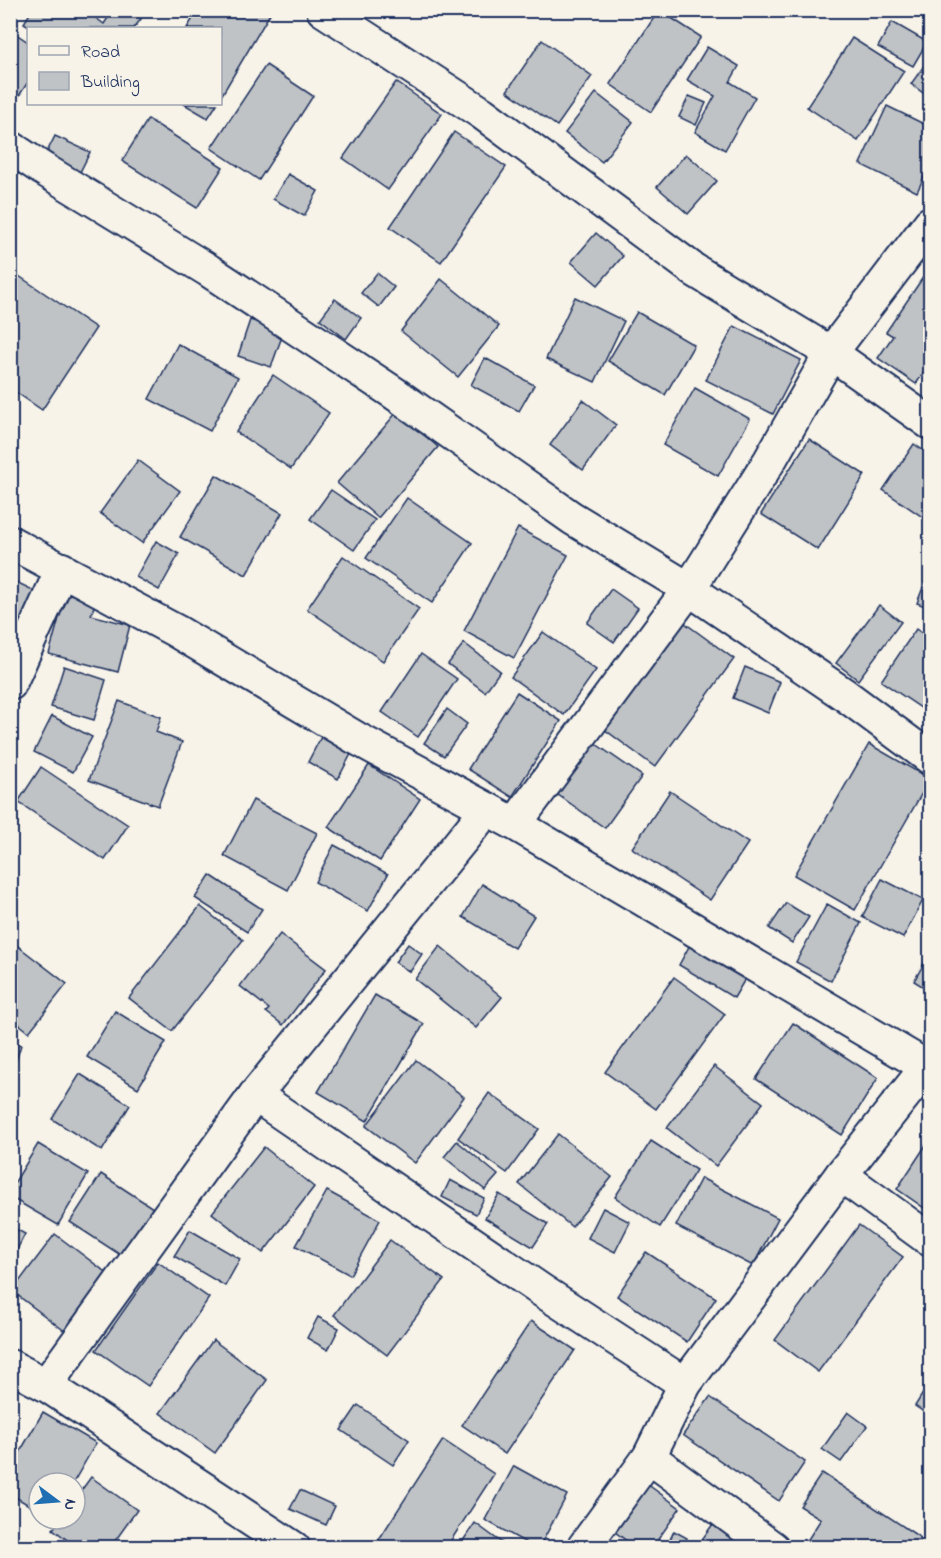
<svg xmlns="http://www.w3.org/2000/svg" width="941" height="1558" viewBox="0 0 941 1558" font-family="'Indie Flower',sans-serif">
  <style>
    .building { fill: #c0c3c5; stroke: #1b2f5e; stroke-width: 1.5 }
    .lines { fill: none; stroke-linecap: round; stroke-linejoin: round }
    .minor-casing { stroke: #1b2f5e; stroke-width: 36 }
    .minor { stroke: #f7f3e8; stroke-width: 32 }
  </style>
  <rect width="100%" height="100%" fill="#f7f3e8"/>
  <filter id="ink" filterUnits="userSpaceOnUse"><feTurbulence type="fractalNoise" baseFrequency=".0167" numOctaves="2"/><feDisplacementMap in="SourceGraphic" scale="12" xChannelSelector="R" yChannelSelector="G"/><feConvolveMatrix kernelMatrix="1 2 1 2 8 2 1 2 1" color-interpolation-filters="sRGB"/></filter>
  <g filter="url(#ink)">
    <!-- building -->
    <g class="building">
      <path d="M 32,10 L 85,10 L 104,24 L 113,10 L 130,10 L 141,19 L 134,28 L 32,28 L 24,23 Z"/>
      <path d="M 198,10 L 271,12 L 220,98 L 220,28 L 187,28 Z"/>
      <path d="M 659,10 L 701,37 L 651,112 L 610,84 Z"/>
      <path d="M 892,22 L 927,42 L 913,66 L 878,47 Z"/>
      <path d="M 10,30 L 28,42 L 28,82 L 15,102 L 10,99 Z"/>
      <path d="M 852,38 L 904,71 L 858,141 L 807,107 Z"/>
      <path d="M 542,40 L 592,76 L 557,126 L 507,91 Z"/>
      <path d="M 707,47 L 739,66 L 730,82 L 755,97 L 725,150 L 695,132 L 715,96 L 687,80 Z"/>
      <path d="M 930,57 L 930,98 L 911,84 Z"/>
      <path d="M 266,65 L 313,96 L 259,180 L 211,148 Z"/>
      <path d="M 396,82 L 442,114 L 388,190 L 343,158 Z"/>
      <path d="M 596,93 L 633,122 L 602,162 L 565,133 Z"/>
      <path d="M 689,96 L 706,103 L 696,125 L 679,117 Z"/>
      <path d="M 184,104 L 217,104 L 208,118 Z"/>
      <path d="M 887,106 L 930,127 L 930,164 L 917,192 L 860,164 Z"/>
      <path d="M 148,119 L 223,167 L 197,208 L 122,161 Z"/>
      <path d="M 454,132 L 506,167 L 441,262 L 390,227 Z"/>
      <path d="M 55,136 L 90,152 L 79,174 L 44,158 Z"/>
      <path d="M 686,154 L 717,181 L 688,214 L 657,187 Z"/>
      <path d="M 288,174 L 318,191 L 304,216 L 273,199 Z"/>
      <path d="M 596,233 L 623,256 L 598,285 L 571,262 Z"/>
      <path d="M 930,267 L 930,363 L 916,384 L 878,358 L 893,336 L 886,332 Z"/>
      <path d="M 10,270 L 96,328 L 42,410 L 10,388 Z"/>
      <path d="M 377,273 L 394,287 L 379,307 L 361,293 Z"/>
      <path d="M 441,279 L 499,326 L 458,377 L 401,331 Z"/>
      <path d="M 575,297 L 624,321 L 595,382 L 546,359 Z"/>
      <path d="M 335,299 L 361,318 L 346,339 L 320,319 Z"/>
      <path d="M 637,312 L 694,345 L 665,395 L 608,361 Z"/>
      <path d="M 250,320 L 284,331 L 271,367 L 238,356 Z"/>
      <path d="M 734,326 L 801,360 L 773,414 L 706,380 Z"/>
      <path d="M 178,344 L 238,377 L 210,431 L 149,399 Z"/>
      <path d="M 485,358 L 534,385 L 519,411 L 471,385 Z"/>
      <path d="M 273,375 L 329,413 L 291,469 L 236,432 Z"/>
      <path d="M 695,388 L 750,419 L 718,476 L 663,445 Z"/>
      <path d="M 583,400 L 616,425 L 583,470 L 550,445 Z"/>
      <path d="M 397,412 L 438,447 L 378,518 L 337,483 Z"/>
      <path d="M 809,439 L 865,475 L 818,550 L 761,514 Z"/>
      <path d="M 914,444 L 930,455 L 930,522 L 883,490 Z"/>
      <path d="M 138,460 L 180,491 L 142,543 L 100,513 Z"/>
      <path d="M 216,475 L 282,513 L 246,575 L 180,537 Z"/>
      <path d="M 331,490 L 375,520 L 354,550 L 310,519 Z"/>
      <path d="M 407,498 L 472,543 L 432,603 L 366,558 Z"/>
      <path d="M 518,528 L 568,555 L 514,658 L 464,631 Z"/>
      <path d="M 156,541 L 179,554 L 159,590 L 136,577 Z"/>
      <path d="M 343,556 L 419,609 L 383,661 L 307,609 Z"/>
      <path d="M 930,569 L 930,608 L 917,603 Z"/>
      <path d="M 10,579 L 35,591 L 10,643 Z"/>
      <path d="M 611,589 L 638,608 L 614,642 L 587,623 Z"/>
      <path d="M 66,593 L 96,601 L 91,615 L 130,625 L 118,672 L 49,654 Z"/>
      <path d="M 879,605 L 901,622 L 858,680 L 836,663 Z"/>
      <path d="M 682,621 L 734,659 L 655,767 L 604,729 Z"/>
      <path d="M 916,629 L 930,639 L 930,714 L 881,681 Z"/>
      <path d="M 543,632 L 596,670 L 564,715 L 511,677 Z"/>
      <path d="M 464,643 L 500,671 L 485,692 L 448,664 Z"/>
      <path d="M 421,654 L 457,679 L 418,737 L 382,712 Z"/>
      <path d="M 64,666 L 106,680 L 94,720 L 51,707 Z"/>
      <path d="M 745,667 L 780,682 L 768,713 L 733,698 Z"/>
      <path d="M 517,692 L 561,721 L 512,797 L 468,769 Z"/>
      <path d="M 119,701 L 161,717 L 156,732 L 182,742 L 158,806 L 89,780 Z"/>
      <path d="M 447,709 L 467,724 L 444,756 L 424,743 Z"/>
      <path d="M 52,716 L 92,737 L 73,772 L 34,752 Z"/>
      <path d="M 583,735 L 642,776 L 605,828 L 547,787 Z"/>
      <path d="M 321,737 L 351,754 L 338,779 L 308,762 Z"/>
      <path d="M 869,744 L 930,779 L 855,910 L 794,875 Z"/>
      <path d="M 369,765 L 420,799 L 380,861 L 328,827 Z"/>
      <path d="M 41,767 L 128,825 L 105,860 L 18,802 Z"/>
      <path d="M 670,791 L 748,843 L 710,900 L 632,848 Z"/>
      <path d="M 253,800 L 317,833 L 288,890 L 224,856 Z"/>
      <path d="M 334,845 L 388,874 L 368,911 L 315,882 Z"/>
      <path d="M 210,875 L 262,909 L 247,932 L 195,898 Z"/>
      <path d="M 882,879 L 923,900 L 903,938 L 862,917 Z"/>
      <path d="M 482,884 L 534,916 L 514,948 L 463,917 Z"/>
      <path d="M 786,903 L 809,917 L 792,943 L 769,928 Z"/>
      <path d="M 827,904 L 861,923 L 831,981 L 796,962 Z"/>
      <path d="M 200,906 L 243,940 L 172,1031 L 129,998 Z"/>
      <path d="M 280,934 L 326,969 L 283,1025 L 266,1012 L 269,1009 L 240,986 Z"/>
      <path d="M 10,940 L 67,984 L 29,1032 L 10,1017 Z"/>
      <path d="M 692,941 L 748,974 L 734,998 L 679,965 Z"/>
      <path d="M 408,944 L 422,954 L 410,972 L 395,962 Z"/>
      <path d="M 440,946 L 502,997 L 476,1028 L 415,979 Z"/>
      <path d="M 930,953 L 930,991 L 914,981 Z"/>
      <path d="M 674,977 L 725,1014 L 656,1109 L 605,1072 Z"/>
      <path d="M 375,995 L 424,1024 L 367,1121 L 318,1092 Z"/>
      <path d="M 115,1011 L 166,1042 L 138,1088 L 87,1057 Z"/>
      <path d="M 793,1023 L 878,1078 L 842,1135 L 756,1079 Z"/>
      <path d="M 10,1041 L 21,1045 L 10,1080 Z"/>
      <path d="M 416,1060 L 464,1097 L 415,1163 L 366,1126 Z"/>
      <path d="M 714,1066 L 763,1103 L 716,1166 L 667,1128 Z"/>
      <path d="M 80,1074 L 130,1105 L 102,1151 L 52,1119 Z"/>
      <path d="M 489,1093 L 539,1129 L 507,1173 L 458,1138 Z"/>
      <path d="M 558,1134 L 612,1177 L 572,1227 L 519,1184 Z"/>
      <path d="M 457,1141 L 498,1175 L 485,1190 L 444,1157 Z"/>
      <path d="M 651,1141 L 696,1170 L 660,1227 L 615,1197 Z"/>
      <path d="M 928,1142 L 930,1144 L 930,1212 L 897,1189 Z"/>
      <path d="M 38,1144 L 88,1174 L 58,1225 L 10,1197 L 10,1190 Z"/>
      <path d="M 264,1147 L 314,1187 L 263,1253 L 212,1213 Z"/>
      <path d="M 101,1174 L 153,1208 L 122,1256 L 70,1222 Z"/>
      <path d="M 701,1178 L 778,1218 L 753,1266 L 676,1226 Z"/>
      <path d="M 450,1180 L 484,1198 L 476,1214 L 442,1197 Z"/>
      <path d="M 327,1191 L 380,1220 L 350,1275 L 296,1246 Z"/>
      <path d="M 499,1194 L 548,1224 L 533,1247 L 485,1218 Z"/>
      <path d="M 603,1208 L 630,1222 L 615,1252 L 588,1238 Z"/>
      <path d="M 859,1225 L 903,1257 L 818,1372 L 775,1340 Z"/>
      <path d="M 10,1226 L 25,1234 L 10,1263 Z"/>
      <path d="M 190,1230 L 240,1259 L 225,1286 L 174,1256 Z"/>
      <path d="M 55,1234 L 108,1274 L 66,1332 L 12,1291 Z"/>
      <path d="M 390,1240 L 444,1280 L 387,1355 L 334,1315 Z"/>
      <path d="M 646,1252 L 716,1298 L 687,1342 L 617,1296 Z"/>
      <path d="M 158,1262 L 209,1298 L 148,1386 L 96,1350 Z"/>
      <path d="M 318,1317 L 339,1328 L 328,1350 L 307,1338 Z"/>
      <path d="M 531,1321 L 575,1350 L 505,1454 L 462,1425 Z"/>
      <path d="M 213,1340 L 267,1380 L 215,1453 L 160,1413 Z"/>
      <path d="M 930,1382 L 930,1416 L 915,1406 Z"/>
      <path d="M 710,1397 L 805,1462 L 779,1501 L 683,1435 Z"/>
      <path d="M 358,1405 L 409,1440 L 393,1465 L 341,1430 Z"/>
      <path d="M 43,1412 L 96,1443 L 73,1483 L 39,1483 L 39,1511 L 10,1494 L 10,1469 Z"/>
      <path d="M 848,1412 L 867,1426 L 841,1462 L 822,1449 Z"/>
      <path d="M 443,1440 L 494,1474 L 446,1548 L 376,1548 L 374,1547 Z"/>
      <path d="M 514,1466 L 567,1495 L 539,1548 L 535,1548 L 485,1520 Z"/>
      <path d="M 822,1473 L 930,1544 L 930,1548 L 811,1548 L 805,1544 L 821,1519 L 800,1506 Z"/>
      <path d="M 91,1477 L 137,1510 L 110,1548 L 78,1548 L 53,1529 L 61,1519 L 75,1519 L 75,1499 Z"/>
      <path d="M 640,1479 L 680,1508 L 652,1548 L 636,1548 L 606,1525 Z"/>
      <path d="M 300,1490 L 335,1506 L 326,1525 L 290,1509 Z"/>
      <path d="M 715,1521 L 750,1548 L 696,1548 Z"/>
      <path d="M 475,1523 L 509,1548 L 458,1548 Z"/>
      <path d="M 674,1531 L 687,1538 L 682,1548 L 666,1548 Z"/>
    </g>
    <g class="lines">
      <defs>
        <g id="minor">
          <path d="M 323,10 L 482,113 L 694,270 L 831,353 L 930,423"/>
          <path d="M 10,147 L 43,169 L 208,270 L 394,393 L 572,518 L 689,589 L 845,695 L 930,758"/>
          <path d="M 10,542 L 176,631 L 356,738 L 515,824 L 927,1067"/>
          <path d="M 10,684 L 62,569"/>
          <path d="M 515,824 L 689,589 L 770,460 L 831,353 L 930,223"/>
          <path d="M 255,1095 L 541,1290 L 685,1384"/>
          <path d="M 841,1175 L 930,1240"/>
          <path d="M 10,1366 L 46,1385 L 294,1548"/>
          <path d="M 46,1385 L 255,1095 L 487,809"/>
          <path d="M 649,1457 L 773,1548"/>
          <path d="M 583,1548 L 649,1457 L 685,1384 L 841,1175 L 930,1063"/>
        </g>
      </defs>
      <!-- minor casing -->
      <use href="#minor" class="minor-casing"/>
      <!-- minor -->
      <use href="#minor" class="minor"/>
    </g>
  </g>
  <!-- margin -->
  <rect width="941" height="1558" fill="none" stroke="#f7f3e8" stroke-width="36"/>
  <rect x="18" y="18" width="905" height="1522" fill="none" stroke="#1b2f5e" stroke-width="2" filter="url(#ink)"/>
  <!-- legend -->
  <rect x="27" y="27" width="195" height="78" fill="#f7f3e8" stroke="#9fa5b1" stroke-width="1.5"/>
  <rect x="39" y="46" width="30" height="9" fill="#f7f3e8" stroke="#9fa5b1" stroke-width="1.5"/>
  <text x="81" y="57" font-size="18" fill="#1b2f5e">Road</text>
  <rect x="39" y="72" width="30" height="18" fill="#c0c3c5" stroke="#9fa5b1" stroke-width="1.5"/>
  <text x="81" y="87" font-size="18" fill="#1b2f5e">Building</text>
  <!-- north arrow -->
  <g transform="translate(57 1501) rotate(106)"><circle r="28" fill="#f7f3e8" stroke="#9fa5b1" stroke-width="1.5"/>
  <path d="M0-4.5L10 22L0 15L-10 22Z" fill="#1f6fb2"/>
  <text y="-9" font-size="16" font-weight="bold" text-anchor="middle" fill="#1b2f5e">N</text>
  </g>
</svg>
